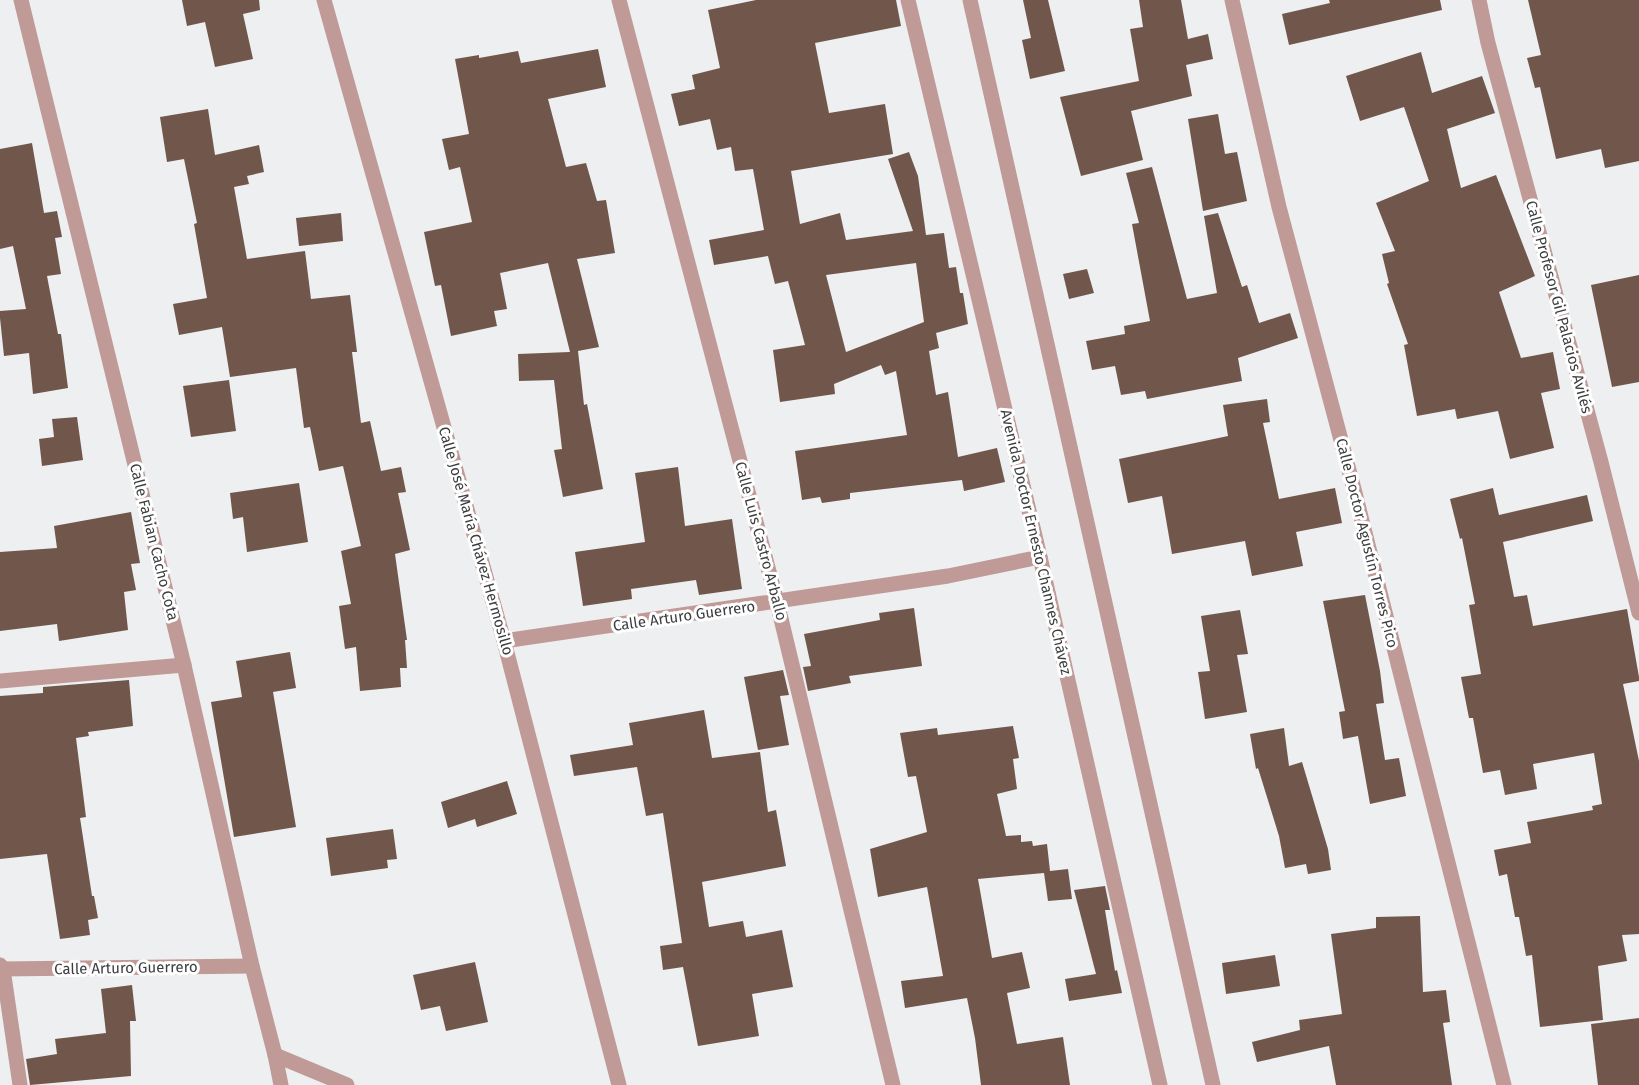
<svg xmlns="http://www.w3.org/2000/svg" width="1639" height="1085" viewBox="0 0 1639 1085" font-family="'Fira Sans',sans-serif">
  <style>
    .building { fill: #71564b; fill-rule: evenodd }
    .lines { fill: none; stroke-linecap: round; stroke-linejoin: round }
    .minor { stroke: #bf9a96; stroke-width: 15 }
    .tertiary { stroke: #bf9a96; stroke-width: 15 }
    .labels { text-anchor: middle; stroke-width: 6; stroke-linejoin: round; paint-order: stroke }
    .street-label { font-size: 15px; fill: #3c3d3e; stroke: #fff }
  </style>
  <rect width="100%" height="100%" fill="#edeff1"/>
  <!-- building -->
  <g class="building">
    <path d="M 182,0 L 259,0 L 260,10 L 243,14 L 253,59 L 215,67 L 205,22 L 187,26 Z"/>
    <path d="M 756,0 L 896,0 L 901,26 L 815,43 L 829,113 L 885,104 L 893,154 L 791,171 L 800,224 L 840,213 L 846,240 L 913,231 L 888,159 L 909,152 L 918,176 L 926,235 L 944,233 L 949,268 L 956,267 L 960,293 L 963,293 L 968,324 L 936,333 L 939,348 L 929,351 L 936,395 L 948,392 L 958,457 L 997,448 L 1005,482 L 964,491 L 962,480 L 850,493 L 850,499 L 822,503 L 820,497 L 802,500 L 795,451 L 907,435 L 896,371 L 885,375 L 881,365 L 834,384 L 835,394 L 780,402 L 773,350 L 805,345 L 788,281 L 775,284 L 768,256 L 714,265 L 709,240 L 764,230 L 753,169 L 735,171 L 731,147 L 717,150 L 710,119 L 679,126 L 671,94 L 695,89 L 692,75 L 720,68 L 708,10 ZM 916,263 L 924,322 L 846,352 L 826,275 Z"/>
    <path d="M 1023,0 L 1048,0 L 1065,71 L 1030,79 L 1022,40 L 1031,38 Z"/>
    <path d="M 1139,0 L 1181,0 L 1188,39 L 1208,34 L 1213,59 L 1186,65 L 1192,96 L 1131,111 L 1143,160 L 1081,176 L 1060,97 L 1139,81 L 1130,29 L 1143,27 Z"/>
    <path d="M 1329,0 L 1440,0 L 1442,10 L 1289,45 L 1282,14 L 1330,3 Z"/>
    <path d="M 1528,0 L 1639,0 L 1639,161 L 1605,168 L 1601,149 L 1556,159 L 1540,87 L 1535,88 L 1527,58 L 1541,55 Z"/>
    <path d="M 598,49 L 606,87 L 548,99 L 566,167 L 586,163 L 597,201 L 606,200 L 615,253 L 577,259 L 599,347 L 578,351 L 584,405 L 587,404 L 603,489 L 563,497 L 554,450 L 562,449 L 554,380 L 519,381 L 518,354 L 570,352 L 548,263 L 500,273 L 507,309 L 494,311 L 497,326 L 451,336 L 441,285 L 435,286 L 424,232 L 472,222 L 460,167 L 449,170 L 442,139 L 469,134 L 455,59 L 479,55 L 479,58 L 518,51 L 521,63 Z"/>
    <path d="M 1421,52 L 1432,93 L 1482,76 L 1495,113 L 1447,129 L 1461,188 L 1496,175 L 1535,276 L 1499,292 L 1521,358 L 1553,352 L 1560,389 L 1541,393 L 1554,448 L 1510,459 L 1498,411 L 1457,419 L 1455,409 L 1417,416 L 1404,345 L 1408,344 L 1387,284 L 1389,283 L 1382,254 L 1395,251 L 1376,203 L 1429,181 L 1404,107 L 1360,121 L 1346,76 Z"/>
    <path d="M 208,109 L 215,155 L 259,145 L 264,172 L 247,176 L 249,184 L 234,187 L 247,259 L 305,251 L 311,299 L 350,295 L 357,352 L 352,352 L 361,423 L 370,421 L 381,471 L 401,467 L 406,492 L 398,493 L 410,550 L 395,554 L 407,640 L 405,640 L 407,668 L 400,668 L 401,687 L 360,691 L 356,647 L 345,649 L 339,606 L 351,604 L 341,551 L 361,546 L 343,466 L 319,471 L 310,427 L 304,428 L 296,368 L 230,377 L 222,327 L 179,335 L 173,304 L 207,298 L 194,224 L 197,223 L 184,159 L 167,162 L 160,117 Z"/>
    <path d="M 1218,114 L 1225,154 L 1237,152 L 1247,201 L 1203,211 L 1188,119 Z"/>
    <path d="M 32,143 L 44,213 L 57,211 L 62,237 L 55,238 L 61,274 L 47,276 L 58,334 L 61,334 L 68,388 L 33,394 L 29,353 L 4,356 L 0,318 L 0,311 L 26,309 L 13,246 L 0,249 L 0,149 Z"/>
    <path d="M 1152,167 L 1187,299 L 1217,293 L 1204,216 L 1218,213 L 1242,287 L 1247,285 L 1259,323 L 1290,313 L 1298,338 L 1238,358 L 1242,381 L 1147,399 L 1145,391 L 1121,395 L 1115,366 L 1092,370 L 1086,341 L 1125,334 L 1124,326 L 1150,321 L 1132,224 L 1139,223 L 1126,173 Z"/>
    <path d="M 341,213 L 343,241 L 299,246 L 296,218 Z"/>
    <path d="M 1087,269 L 1094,293 L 1069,299 L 1063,274 Z"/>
    <path d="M 1639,275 L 1639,382 L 1612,387 L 1591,285 Z"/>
    <path d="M 229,380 L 236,431 L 191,437 L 183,386 Z"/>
    <path d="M 1267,399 L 1270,422 L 1263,423 L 1279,499 L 1335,488 L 1342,523 L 1296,532 L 1303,566 L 1252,576 L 1245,541 L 1172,554 L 1162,496 L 1128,503 L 1119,459 L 1228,436 L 1223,405 Z"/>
    <path d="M 77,417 L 83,460 L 42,466 L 39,439 L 54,437 L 52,419 Z"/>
    <path d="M 678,467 L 685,526 L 732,519 L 742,589 L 699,595 L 696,580 L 631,589 L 632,599 L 583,606 L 575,552 L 645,542 L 635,473 Z"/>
    <path d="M 299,483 L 308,542 L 247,552 L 243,517 L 233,519 L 230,493 Z"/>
    <path d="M 1493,488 L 1499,515 L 1587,495 L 1593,521 L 1503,542 L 1514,597 L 1527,595 L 1533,626 L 1627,609 L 1639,677 L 1639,681 L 1623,684 L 1639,761 L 1639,934 L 1622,935 L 1627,961 L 1598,966 L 1603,1020 L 1540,1027 L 1532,955 L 1526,956 L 1519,917 L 1515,917 L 1507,874 L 1499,876 L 1494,850 L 1531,843 L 1527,822 L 1593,810 L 1592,806 L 1602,804 L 1594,753 L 1533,764 L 1537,789 L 1505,795 L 1500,770 L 1483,773 L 1473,718 L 1469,718 L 1461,677 L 1481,674 L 1469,605 L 1475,604 L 1462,538 L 1460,539 L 1450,499 Z"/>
    <path d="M 131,512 L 140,563 L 131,564 L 136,590 L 124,592 L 128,630 L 59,641 L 57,624 L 0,631 L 0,552 L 57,548 L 54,526 Z"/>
    <path d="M 1365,595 L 1380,671 L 1384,703 L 1376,704 L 1385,760 L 1399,758 L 1406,796 L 1370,804 L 1358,736 L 1343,739 L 1339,712 L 1345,711 L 1323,601 Z"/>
    <path d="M 914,608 L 922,666 L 849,676 L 851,683 L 808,691 L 803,667 L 811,666 L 804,634 L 880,620 L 879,613 Z"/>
    <path d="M 1240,610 L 1248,654 L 1237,655 L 1247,712 L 1205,719 L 1198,672 L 1210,671 L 1201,616 Z"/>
    <path d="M 290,652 L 296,688 L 273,692 L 296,827 L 234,837 L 211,702 L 242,697 L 236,661 Z"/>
    <path d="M 783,670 L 789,695 L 780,696 L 789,745 L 758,750 L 744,677 Z"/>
    <path d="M 129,680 L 133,726 L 88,732 L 89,736 L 76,738 L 86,817 L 80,818 L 92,896 L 94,896 L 98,918 L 88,920 L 90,935 L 60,939 L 47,854 L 0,859 L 0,696 L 43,693 L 43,687 Z"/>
    <path d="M 704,710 L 712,758 L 760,752 L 768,812 L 776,810 L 786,866 L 702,882 L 709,927 L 743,921 L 746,937 L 782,930 L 793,987 L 752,994 L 759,1036 L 698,1046 L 683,967 L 663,970 L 660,946 L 682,943 L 663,813 L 646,816 L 637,767 L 574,776 L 570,755 L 633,745 L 629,723 Z"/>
    <path d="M 1013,726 L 1019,758 L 1013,759 L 1017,789 L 997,794 L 1006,836 L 1021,835 L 1021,842 L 1032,841 L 1033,846 L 1047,844 L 1050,871 L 1068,869 L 1072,899 L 1048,901 L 1044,873 L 978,879 L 992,958 L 1022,952 L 1030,988 L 1007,993 L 1017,1044 L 1063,1037 L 1070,1085 L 981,1085 L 975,1038 L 967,998 L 905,1008 L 901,981 L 943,976 L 927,887 L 878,897 L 870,849 L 927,832 L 916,776 L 908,777 L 900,733 L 937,728 L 938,735 Z"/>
    <path d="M 1284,728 L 1289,766 L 1302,762 L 1328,849 L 1331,870 L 1308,874 L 1306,864 L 1285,868 L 1279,836 L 1258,768 L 1256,769 L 1250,734 Z"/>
    <path d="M 507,781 L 517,814 L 477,827 L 475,819 L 448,828 L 441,802 Z"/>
    <path d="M 393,829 L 397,859 L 387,860 L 388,868 L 331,876 L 326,838 Z"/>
    <path d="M 1105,886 L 1110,910 L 1105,910 L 1115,971 L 1117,970 L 1122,993 L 1069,1001 L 1065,979 L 1096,974 L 1074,890 Z"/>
    <path d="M 1420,916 L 1423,992 L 1446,990 L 1450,1022 L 1443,1023 L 1452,1085 L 1336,1085 L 1329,1046 L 1257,1062 L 1252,1042 L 1300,1030 L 1299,1020 L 1342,1014 L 1331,934 L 1376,928 L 1376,917 Z"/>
    <path d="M 1275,955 L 1280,986 L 1226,994 L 1222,963 Z"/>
    <path d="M 475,962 L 488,1022 L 446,1031 L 440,1006 L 421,1010 L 413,975 Z"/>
    <path d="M 132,985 L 136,1021 L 130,1021 L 131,1076 L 30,1085 L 26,1059 L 57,1054 L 55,1039 L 106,1033 L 101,989 Z"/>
    <path d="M 1639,1018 L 1639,1085 L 1598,1085 L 1591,1024 Z"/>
  </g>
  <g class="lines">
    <!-- minor -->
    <g class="minor">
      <path d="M 21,0 L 184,665 L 252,966 L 275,1055 L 281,1085"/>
      <path d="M 324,0 L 504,641 L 619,1085"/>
      <path d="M 619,0 L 777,602 L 893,1085"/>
      <path d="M 1232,0 L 1279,207 L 1354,489 L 1504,1085"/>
      <path d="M 1479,0 L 1488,43 L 1601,462 L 1639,613"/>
      <path d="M 504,641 L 948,576 L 1040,557"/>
      <path d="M 0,681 L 184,665"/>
      <path d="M 0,965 L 3,969 L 20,1085"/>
      <path d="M 0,969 L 252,966"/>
      <path d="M 275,1055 L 347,1085"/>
    </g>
    <!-- tertiary -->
    <g class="tertiary">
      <path d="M 908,0 L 1040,557 L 1160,1085"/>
      <path d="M 970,0 L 1213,1085"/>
    </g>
  </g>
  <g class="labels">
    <!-- street labels -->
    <g class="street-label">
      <text transform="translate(1559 307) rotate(75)" y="5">Calle Profesor Gil Palacios Avilés</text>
      <text transform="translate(476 541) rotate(74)" y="5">Calle José María Chávez Hermosillo</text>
      <text transform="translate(761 541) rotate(75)" y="5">Calle Luis Castro Arballo</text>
      <text transform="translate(154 542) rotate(76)" y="5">Calle Fabian Cacho Cota</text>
      <text transform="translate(1036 542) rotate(77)" y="5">Avenida Doctor Ernesto Channes Chávez</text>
      <text transform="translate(1367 543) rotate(76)" y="5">Calle Doctor Agustín Torres Pico</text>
      <text transform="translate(684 616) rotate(-8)" y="5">Calle Arturo Guerrero</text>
      <text transform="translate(126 968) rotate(-1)" y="5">Calle Arturo Guerrero</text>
    </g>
  </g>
</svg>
